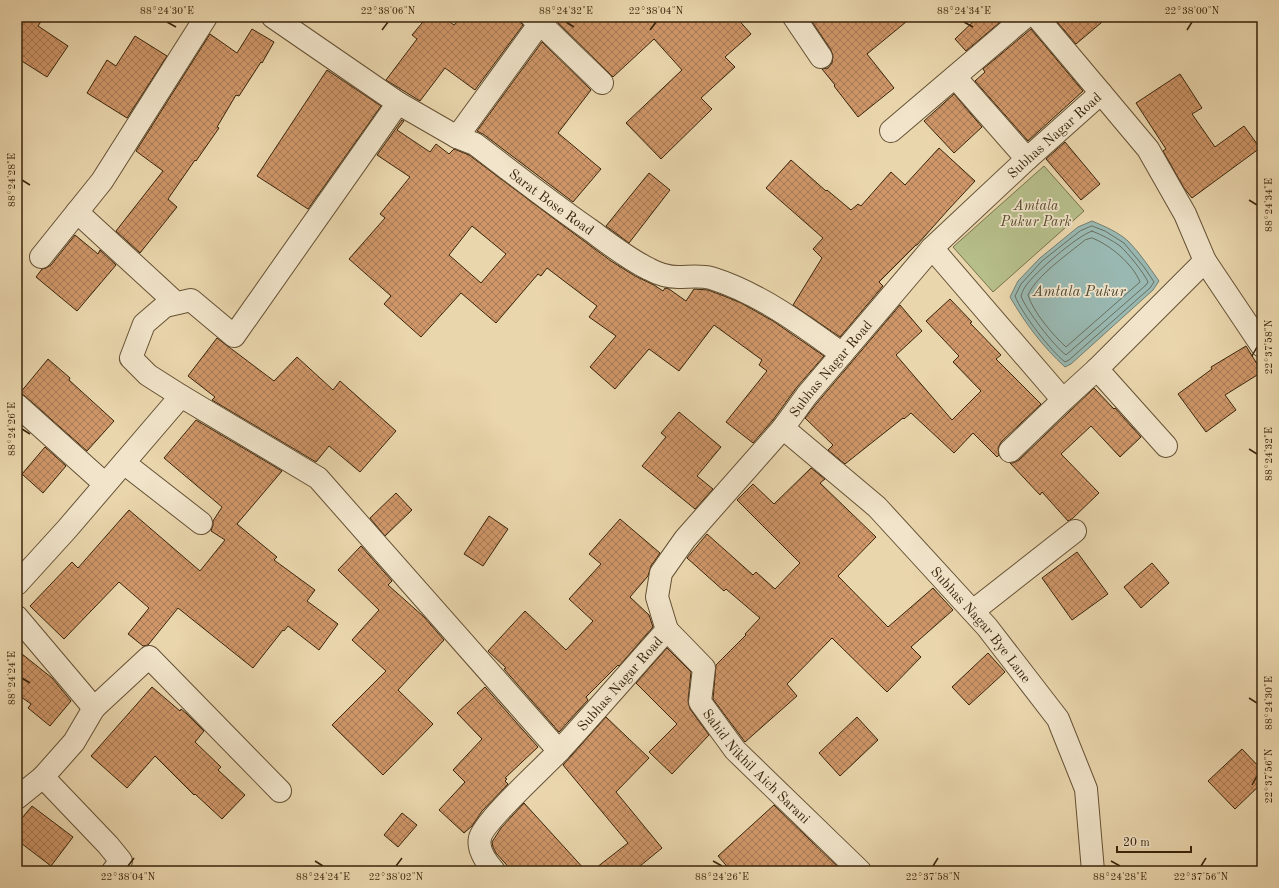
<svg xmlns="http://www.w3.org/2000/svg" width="1279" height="888" viewBox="0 0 1279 888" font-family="'Old Standard TT',serif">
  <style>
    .park { fill: #b6be8a; stroke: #78724a }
    .water { fill: #99b8b1; stroke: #737d6f }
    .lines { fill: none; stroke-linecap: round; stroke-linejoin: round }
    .shore { stroke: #696e5e; stroke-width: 1 }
    .building { fill: url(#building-cross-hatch); stroke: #39250b; fill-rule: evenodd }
    .minor-casing { stroke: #655134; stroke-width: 24 }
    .minor { stroke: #f1e4ca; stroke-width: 22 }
    .ticks { fill: none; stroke: #39250b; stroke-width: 1.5 }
    .labels { text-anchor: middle; stroke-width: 3.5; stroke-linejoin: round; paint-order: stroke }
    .street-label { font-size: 14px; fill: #39250b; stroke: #f1e4ca }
    .park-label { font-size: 14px; font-style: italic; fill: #584b2b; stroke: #f1e4ca }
    .water-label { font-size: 15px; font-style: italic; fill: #514a34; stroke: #f1e4ca }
    .neatline { fill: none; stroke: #39250b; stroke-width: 1.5 }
    .ticks-label { font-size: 10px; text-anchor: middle; fill: #39250b }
  </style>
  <defs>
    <pattern id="building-cross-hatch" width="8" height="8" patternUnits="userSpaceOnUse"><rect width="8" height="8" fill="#ce9669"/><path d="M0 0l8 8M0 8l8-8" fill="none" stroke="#a87a55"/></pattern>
  </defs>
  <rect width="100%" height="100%" fill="#ead6ad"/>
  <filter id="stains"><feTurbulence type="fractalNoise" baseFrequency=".005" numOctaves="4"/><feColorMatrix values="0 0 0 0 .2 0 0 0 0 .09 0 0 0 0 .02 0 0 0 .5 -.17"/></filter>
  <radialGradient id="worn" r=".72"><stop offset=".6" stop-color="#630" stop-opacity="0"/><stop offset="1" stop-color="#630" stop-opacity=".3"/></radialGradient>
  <!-- park -->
  <path class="park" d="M 1044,166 L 1084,211 L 993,292 L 953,247 Z"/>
  <!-- water -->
  <path class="water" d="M 1092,221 C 1104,226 1118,232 1128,241 C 1140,253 1149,267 1159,281 L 1153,290 L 1071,364 L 1065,367 C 1043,347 1025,323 1010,297 L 1018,281 L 1040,258 L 1078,227 Z"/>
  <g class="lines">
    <!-- shore -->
    <g class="shore">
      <path d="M 1092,226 L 1105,231 L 1124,243 L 1144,267 L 1154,282 L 1150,288 L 1069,360 L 1065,362 C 1050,350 1022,314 1015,296 L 1021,284 L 1042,261 L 1080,231 Z"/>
      <path d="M 1092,231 C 1102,235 1112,240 1120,246 C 1128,253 1144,273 1148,282 L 1146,285 L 1066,355 C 1054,346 1026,310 1021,296 C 1022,293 1023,290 1025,287 C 1034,273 1077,236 1092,231 Z"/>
      <path d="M 1092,238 C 1109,244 1133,264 1140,282 L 1066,347 C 1053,335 1033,312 1028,295 C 1036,276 1068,254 1085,240 Z"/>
    </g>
  </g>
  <!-- building -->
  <g class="building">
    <path d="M 17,17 L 44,17 L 38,26 L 68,46 L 47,77 L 17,58 Z"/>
    <path d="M 427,17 L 443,17 L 454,25 L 461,17 L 520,17 L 520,22 L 523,25 L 475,90 L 445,68 L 420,101 L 386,80 L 417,39 L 412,35 Z"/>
    <path d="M 552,17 L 736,17 L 751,34 L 725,57 L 735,67 L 701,98 L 712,109 L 661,159 L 626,123 L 682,70 L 654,39 L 613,77 Z"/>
    <path d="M 809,17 L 912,17 L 867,54 L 894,88 L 858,117 L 834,86 L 835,85 L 822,69 L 828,68 L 832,63 L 833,56 L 831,50 Z"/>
    <path d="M 978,17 L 1006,17 L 966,51 L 955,39 Z"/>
    <path d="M 1053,17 L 1108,17 L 1076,44 Z"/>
    <path d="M 252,29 L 274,42 L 262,63 L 261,62 L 239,96 L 236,95 L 217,127 L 219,128 L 196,161 L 195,160 L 168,199 L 177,207 L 140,253 L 116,231 L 163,171 L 136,151 L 210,34 L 237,53 Z"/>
    <path d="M 1031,29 L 1083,91 L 1028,141 L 975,81 L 985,72 L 983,69 Z"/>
    <path d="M 135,36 L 167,56 L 127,118 L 87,93 L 107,60 L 116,66 Z"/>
    <path d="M 542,42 L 591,90 L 558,133 L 601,169 L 573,202 L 483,134 L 477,131 Z"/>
    <path d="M 327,70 L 381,106 L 308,209 L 257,176 Z"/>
    <path d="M 1180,74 L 1202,108 L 1192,114 L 1215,147 L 1244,126 L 1260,148 L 1192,198 L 1184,188 L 1163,151 L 1166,149 L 1136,103 Z"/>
    <path d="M 954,94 L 982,127 L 954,153 L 924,121 Z"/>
    <path d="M 402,120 L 404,121 L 397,130 L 430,152 L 436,144 L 449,154 L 454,149 L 469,155 L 553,218 L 611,261 L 635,276 L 654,285 L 663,291 L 665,288 L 669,289 L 686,301 L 694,289 L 708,290 L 724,296 L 741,303 L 773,321 L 824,356 L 797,387 L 773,420 L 753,443 L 726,422 L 767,371 L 759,365 L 762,360 L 714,325 L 679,371 L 649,349 L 615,389 L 590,367 L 616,336 L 589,317 L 597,306 L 547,268 L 541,276 L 538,274 L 496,323 L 461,293 L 421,337 L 384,304 L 391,296 L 349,259 L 385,218 L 380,214 L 410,177 L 377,155 ZM 472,226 L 506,254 L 481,283 L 449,255 Z"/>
    <path d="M 1065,142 L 1100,184 L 1081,200 L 1046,159 Z"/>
    <path d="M 939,148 L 975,181 L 948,210 L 917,245 L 916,245 L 879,282 L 883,286 L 840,337 L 793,305 L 822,258 L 813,249 L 823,238 L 766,188 L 791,160 L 826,191 L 827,190 L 851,210 L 858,204 L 861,206 L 891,172 L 905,185 Z"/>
    <path d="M 649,173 L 670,190 L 629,243 L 606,226 Z"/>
    <path d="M 75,235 L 98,254 L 100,250 L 116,265 L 77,311 L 36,277 L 42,269 L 46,268 L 51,265 Z"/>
    <path d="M 950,299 L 972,322 L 970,323 L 1001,355 L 996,359 L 1041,404 L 1001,442 L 998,448 L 999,455 L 997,457 L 973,433 L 954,453 L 911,413 L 904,419 L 903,418 L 845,464 L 828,450 L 833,445 L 805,418 L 817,403 L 900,305 L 922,331 L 896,355 L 952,420 L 981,391 L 953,362 L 959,356 L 926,321 Z"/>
    <path d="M 217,338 L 274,381 L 297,357 L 333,390 L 340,381 L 396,431 L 360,472 L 329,446 L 316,462 L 212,400 L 215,397 L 188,376 Z"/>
    <path d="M 1246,346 L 1262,372 L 1225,395 L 1236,410 L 1206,432 L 1178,394 L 1212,369 L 1211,367 Z"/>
    <path d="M 48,359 L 70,378 L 69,380 L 114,421 L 87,451 L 25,396 L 20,393 Z"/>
    <path d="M 1094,388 L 1114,409 L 1115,408 L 1141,437 L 1120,457 L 1091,426 L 1061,454 L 1099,493 L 1072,519 L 1068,521 L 1042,492 L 1040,495 L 1010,463 L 1013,463 L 1019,460 Z"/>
    <path d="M 679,412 L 721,447 L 697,476 L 713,489 L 695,509 L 642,466 L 666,437 L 661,433 Z"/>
    <path d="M 196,420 L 282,471 L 237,524 L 277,557 L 274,560 L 315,590 L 307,601 L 338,624 L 319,650 L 288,626 L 284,631 L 283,630 L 253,668 L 178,608 L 148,645 L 143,646 L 128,634 L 149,608 L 119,582 L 64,639 L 30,606 L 72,562 L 78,568 L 129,510 L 200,571 L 225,540 L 211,531 L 213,525 L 213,521 L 222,507 L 164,458 Z"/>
    <path d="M 45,447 L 66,466 L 43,493 L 22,474 Z"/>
    <path d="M 811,468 L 825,479 L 820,483 L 876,537 L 838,576 L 888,627 L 933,588 L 953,610 L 911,647 L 921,657 L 887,692 L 832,638 L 787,684 L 797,696 L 745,742 L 713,699 L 716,665 L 746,635 L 745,634 L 760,618 L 726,589 L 724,591 L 687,558 L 707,534 L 753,575 L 756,572 L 775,589 L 800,563 L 737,500 L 753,484 L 774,504 Z"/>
    <path d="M 396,493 L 412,510 L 385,536 L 370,518 Z"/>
    <path d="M 489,516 L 508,529 L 483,566 L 464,554 Z"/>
    <path d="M 620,519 L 660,553 L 651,566 L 648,576 L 630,597 L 649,615 L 653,627 L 619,666 L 618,665 L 586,697 L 588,700 L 559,732 L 504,669 L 506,668 L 488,651 L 525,611 L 566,650 L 593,621 L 569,599 L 601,564 L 589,554 Z"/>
    <path d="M 361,546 L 392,581 L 388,585 L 424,617 L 444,640 L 398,690 L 433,724 L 383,775 L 332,725 L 386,671 L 352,640 L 379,610 L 338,570 Z"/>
    <path d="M 1077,552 L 1108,594 L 1072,620 L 1042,578 Z"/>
    <path d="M 1152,563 L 1169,583 L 1141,608 L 1124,587 Z"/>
    <path d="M 667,648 L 691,672 L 688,701 L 690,709 L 709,735 L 672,774 L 649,752 L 677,724 L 636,683 Z"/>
    <path d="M 17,650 L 52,678 L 71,701 L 50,726 L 28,708 L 31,704 L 17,694 Z"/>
    <path d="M 988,653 L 1005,672 L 969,705 L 952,687 Z"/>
    <path d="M 152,687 L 180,711 L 181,709 L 187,714 L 204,731 L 195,742 L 221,767 L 218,770 L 245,795 L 222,819 L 195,794 L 194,795 L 155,756 L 127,788 L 91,756 Z"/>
    <path d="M 485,687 L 538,747 L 505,778 L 507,779 L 505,781 L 508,784 L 482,811 L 472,826 L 464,833 L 439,810 L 465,782 L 453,770 L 482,739 L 457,713 Z"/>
    <path d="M 606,717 L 649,758 L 616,792 L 662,848 L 634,871 L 592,871 L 628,843 L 563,765 Z"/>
    <path d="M 857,717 L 878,740 L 840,776 L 819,753 Z"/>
    <path d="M 1242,749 L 1262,770 L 1262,783 L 1235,809 L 1208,781 Z"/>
    <path d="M 524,803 L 586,871 L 512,871 L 496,853 L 493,847 L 492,842 L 501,828 Z"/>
    <path d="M 774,805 L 842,871 L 731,871 L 718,856 Z"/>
    <path d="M 32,806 L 73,837 L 51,866 L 17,840 L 17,824 Z"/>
    <path d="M 402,813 L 417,825 L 398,847 L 384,835 Z"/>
  </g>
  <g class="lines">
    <defs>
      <g id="minor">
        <path id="s1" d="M 273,17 L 398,103 L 457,137 L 475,144 C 513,173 550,202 589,229 C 608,243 628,259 649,269 C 658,274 669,277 678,277 C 689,277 700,275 711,278 C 759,293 801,324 842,354"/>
        <path d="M 794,17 L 821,57"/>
        <path d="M 540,23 L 602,83"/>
        <path d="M 955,77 L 1027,159"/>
        <path d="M 891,131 L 1025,17"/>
        <path d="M 457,137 L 540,23 L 532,17"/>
        <path d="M 77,212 L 176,303"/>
        <path d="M 932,248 L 1063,400 L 1097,369 L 1205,261 L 1185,214 L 1148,149 L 1101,93"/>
        <path d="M 41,257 L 102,181 L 206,17"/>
        <path d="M 1205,261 L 1262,346"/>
        <path d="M 1097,369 L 1166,446"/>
        <path d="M 181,396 L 148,375 L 131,358 L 144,324 L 165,306 L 191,300 L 234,336 L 398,103"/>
        <path d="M 17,405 L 105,484"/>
        <path id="s2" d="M 783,428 L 877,507 L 987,627 L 1058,719 L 1086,789 L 1093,871"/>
        <path d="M 1010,451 L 1063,400"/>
        <path d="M 124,463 L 201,523"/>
        <path d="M 17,584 L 67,529 L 181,396 L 318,478 L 559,751"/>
        <path d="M 973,611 L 1075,531"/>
        <path d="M 17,617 L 94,708"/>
        <path id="s3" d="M 667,630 L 704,668 L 700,702 L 735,750 L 860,871"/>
        <path d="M 17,798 L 43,777"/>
        <path d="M 113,871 L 121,861 L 108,845 L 43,777 L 74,742 L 94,708 L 149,657 L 280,791"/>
        <path id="s4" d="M 494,871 C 487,863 477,850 480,838 C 483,822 545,766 559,751 C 596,711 631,670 667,630 L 657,597 L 661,573 L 685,539 L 783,428 L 807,395 L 932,248 L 1027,159 L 1101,93 L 1037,17"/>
      </g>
    </defs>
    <!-- minor casing -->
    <use href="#minor" class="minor-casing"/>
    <!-- minor -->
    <use href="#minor" class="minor"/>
  </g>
  <!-- ticks -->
  <path class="ticks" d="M 167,22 L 176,27M 566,22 L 574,27M 964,22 L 973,27M 382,30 L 388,22M 650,30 L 656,22M 1187,30 L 1192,22M 22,180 L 30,185M 1249,200 L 1257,205M 1252,356 L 1257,347M 22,429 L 30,434M 1249,449 L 1257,454M 22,678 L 30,683M 1249,698 L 1257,703M 1252,785 L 1257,776M 315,861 L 323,866M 713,861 L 722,866M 1111,861 L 1120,866M 128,866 L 134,858M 396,866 L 402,858M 933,866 L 938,858M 1201,866 L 1206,858"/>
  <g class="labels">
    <!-- street labels -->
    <g class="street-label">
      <text dy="5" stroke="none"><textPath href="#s4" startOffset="966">Subhas Nagar Road</textPath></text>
      <text dy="5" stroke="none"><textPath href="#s1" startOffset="335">Sarat Bose Road</textPath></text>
      <text dy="5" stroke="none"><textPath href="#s4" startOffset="642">Subhas Nagar Road</textPath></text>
      <text dy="5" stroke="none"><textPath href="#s2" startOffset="280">Subhas Nagar Bye Lane</textPath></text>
      <text dy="5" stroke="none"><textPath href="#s4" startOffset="246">Subhas Nagar Road</textPath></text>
      <text dy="5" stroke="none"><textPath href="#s3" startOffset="173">Sahid Nikhil Aich Sarani</textPath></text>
    </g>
    <!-- park labels -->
    <g class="park-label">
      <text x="1036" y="210">Amtala<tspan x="1036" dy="16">Pukur Park</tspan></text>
    </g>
    <!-- water labels -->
    <g class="water-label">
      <text x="1079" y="296">Amtala Pukur</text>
    </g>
  </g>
  <!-- margin -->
  <rect width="1279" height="888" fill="none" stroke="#ead6ad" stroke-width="44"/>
  <!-- scale -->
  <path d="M1117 846v6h74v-6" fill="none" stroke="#39250b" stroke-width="2"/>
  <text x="1123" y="846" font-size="12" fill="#39250b" stroke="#f1e4ca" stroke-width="3" paint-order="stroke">20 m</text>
  <rect x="22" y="22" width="1235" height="844" class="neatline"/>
  <g class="ticks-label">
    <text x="167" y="14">88°24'30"E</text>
    <text x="388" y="14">22°38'06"N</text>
    <text x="566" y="14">88°24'32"E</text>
    <text x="656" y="14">22°38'04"N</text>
    <text x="964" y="14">88°24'34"E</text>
    <text x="1192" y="14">22°38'00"N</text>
    <text transform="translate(11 180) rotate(-90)" y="4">88°24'28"E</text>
    <text transform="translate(1268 205) rotate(-90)" y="4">88°24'34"E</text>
    <text transform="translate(1268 347) rotate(-90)" y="4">22°37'58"N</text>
    <text transform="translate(11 429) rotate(-90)" y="4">88°24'26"E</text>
    <text transform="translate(1268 454) rotate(-90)" y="4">88°24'32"E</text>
    <text transform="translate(11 678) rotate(-90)" y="4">88°24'24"E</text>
    <text transform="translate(1268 703) rotate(-90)" y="4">88°24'30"E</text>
    <text transform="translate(1268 776) rotate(-90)" y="4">22°37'56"N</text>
    <text x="128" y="880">22°38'04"N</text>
    <text x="323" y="880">88°24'24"E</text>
    <text x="396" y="880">22°38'02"N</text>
    <text x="722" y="880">88°24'26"E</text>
    <text x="933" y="880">22°37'58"N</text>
    <text x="1120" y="880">88°24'28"E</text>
    <text x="1201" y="880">22°37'56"N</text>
  </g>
  <rect width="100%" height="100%" filter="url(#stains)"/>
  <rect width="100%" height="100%" fill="url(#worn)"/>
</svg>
